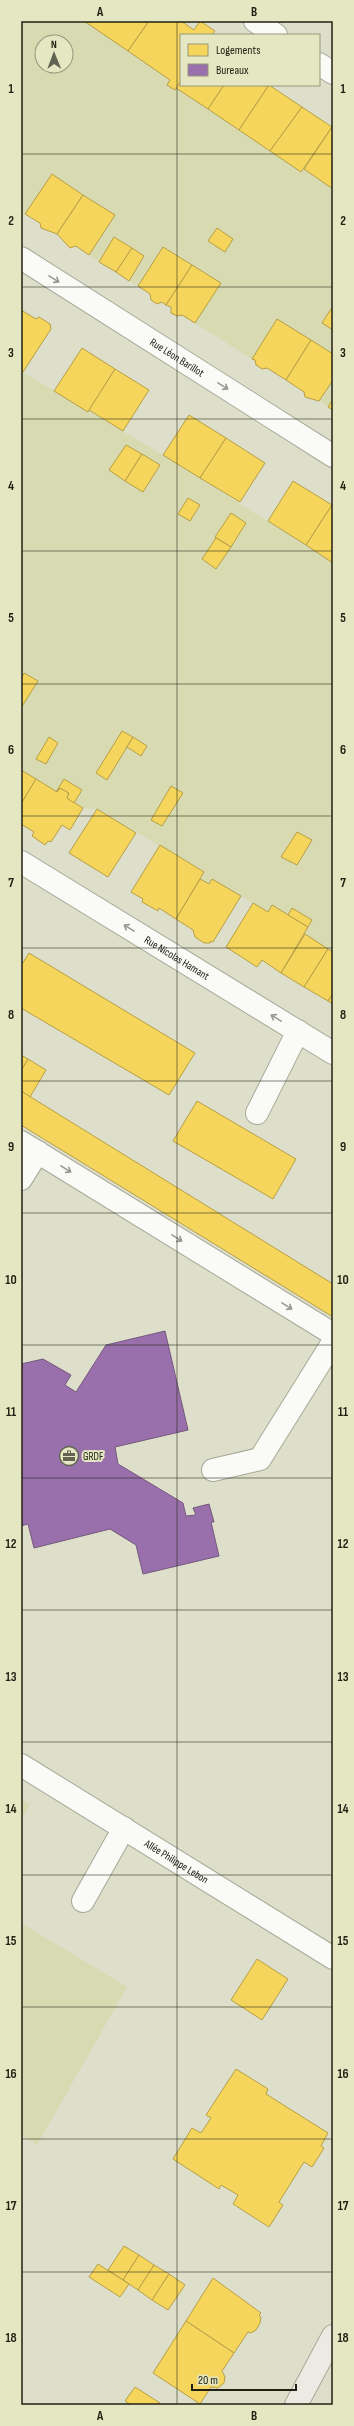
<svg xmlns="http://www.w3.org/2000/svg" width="354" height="2426" viewBox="0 0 354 2426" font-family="'Sofia Sans Condensed',sans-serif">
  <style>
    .green { fill: #d8dab1; fill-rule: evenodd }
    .homes { fill: #f6d55c; stroke: #b69f46 }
    .offices { fill: #9970ab; stroke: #75587d }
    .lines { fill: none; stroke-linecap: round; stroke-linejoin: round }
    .minor-casing { stroke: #a7a998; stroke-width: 24 }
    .major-casing { stroke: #a9ab98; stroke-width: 24 }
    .minor { stroke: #fafaf7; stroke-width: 22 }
    .major { stroke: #ebebe4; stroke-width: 22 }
    .oneway { stroke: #989890 }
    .grid { fill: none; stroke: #202113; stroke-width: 1; stroke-opacity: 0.55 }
    .labels { text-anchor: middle; stroke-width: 4; stroke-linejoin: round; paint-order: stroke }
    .street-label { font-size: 11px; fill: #202113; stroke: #e5e7c2 }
    .poi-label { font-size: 11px; fill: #202113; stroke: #e5e7c2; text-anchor: start }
    .neatline { fill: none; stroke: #202113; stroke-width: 1.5 }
    .grid-label { font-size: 13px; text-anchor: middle; font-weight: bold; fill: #202113 }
  </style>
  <rect width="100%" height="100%" fill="#dddfca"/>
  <!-- green -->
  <g class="green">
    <path d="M 21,21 L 84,21 L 170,80 L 167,85 L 175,90 L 176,88 L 301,172 L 304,169 L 333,189 L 333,354 L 277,319 L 252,359 L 195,323 L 221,283 L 164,247 L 138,286 L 129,281 L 144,256 L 115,237 L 99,262 L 89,255 L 115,215 L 52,174 L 25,214 L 21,211 ZM 42,42 L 66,42 L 66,66 L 42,66 Z"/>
    <path d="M 21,371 L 163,455 L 333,563 L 333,952 L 304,934 L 292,909 L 288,915 L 272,905 L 268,912 L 212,879 L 209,884 L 200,879 L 204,872 L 97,809 L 83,808 L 74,803 L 82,790 L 64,779 L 56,792 L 21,770 Z"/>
    <path d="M 333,380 L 333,399 L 328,407 L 319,401 Z"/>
    <path d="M 21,1799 L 30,1805 L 21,1820 Z"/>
    <path d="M 21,1923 L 127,1987 L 37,2145 L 21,2135 Z"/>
  </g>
  <!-- homes -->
  <g class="homes">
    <path d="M 84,21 L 149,21 L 128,51 Z"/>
    <path d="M 149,21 L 181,21 L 194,30 L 200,21 L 215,31 L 212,35 L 181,35 L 181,81 L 175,90 L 167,85 L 170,80 L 128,51 Z"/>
    <path d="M 181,81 L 181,85 L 224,85 L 208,109 L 176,88 Z"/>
    <path d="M 224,85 L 269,85 L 239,130 L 208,109 Z"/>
    <path d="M 269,85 L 302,107 L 270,151 L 239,130 Z"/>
    <path d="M 302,107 L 332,127 L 301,172 L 270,151 Z"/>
    <path d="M 332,127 L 333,128 L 333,189 L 304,169 Z"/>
    <path d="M 52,174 L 83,195 L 57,234 L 41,228 L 40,223 L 25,214 Z"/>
    <path d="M 83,195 L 115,215 L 89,255 L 76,246 L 70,248 L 57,234 Z"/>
    <path d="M 217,228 L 233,239 L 225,252 L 208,241 Z"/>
    <path d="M 114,237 L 132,248 L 116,272 L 99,262 Z"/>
    <path d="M 163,247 L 192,265 L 166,305 L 162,302 L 157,304 L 151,300 L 150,294 L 138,286 Z"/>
    <path d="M 132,248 L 144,256 L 129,281 L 116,272 Z"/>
    <path d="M 192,265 L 221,283 L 195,323 L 182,315 L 177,316 L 171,313 L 171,307 L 166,305 Z"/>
    <path d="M 333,306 L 333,330 L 322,323 Z"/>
    <path d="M 21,310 L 36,319 L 39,317 L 50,324 L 51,329 L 23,372 L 21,371 Z"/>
    <path d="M 277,319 L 311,340 L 286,380 L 267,368 L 262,369 L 256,365 L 255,360 L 252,359 Z"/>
    <path d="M 311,340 L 333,354 L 333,380 L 319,401 L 305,397 L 304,392 L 286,380 Z"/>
    <path d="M 82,348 L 115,369 L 88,412 L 54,391 Z"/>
    <path d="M 115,369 L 149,390 L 123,431 L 89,410 Z"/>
    <path d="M 333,399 L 333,410 L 328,407 Z"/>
    <path d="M 189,415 L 226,438 L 200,478 L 163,455 Z"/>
    <path d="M 226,438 L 265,463 L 240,502 L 200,478 Z"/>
    <path d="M 126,445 L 142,454 L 125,481 L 109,470 Z"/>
    <path d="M 142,454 L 160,465 L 143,492 L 125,481 Z"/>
    <path d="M 293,481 L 332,505 L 306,545 L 268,521 Z"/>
    <path d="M 188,498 L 200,505 L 190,521 L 178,514 Z"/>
    <path d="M 332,505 L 333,506 L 333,563 L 306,545 Z"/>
    <path d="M 231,513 L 246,523 L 231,547 L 215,537 Z"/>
    <path d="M 216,538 L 231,547 L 216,569 L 202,559 Z"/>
    <path d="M 24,673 L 38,681 L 21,708 L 21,679 Z"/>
    <path d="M 122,731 L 133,737 L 107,780 L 96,773 Z"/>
    <path d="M 49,737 L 58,743 L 46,764 L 36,759 Z"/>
    <path d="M 133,737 L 147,746 L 141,756 L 127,747 Z"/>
    <path d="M 21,770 L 36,779 L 21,804 Z"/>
    <path d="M 36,779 L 57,792 L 60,788 L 69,793 L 67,798 L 83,808 L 70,830 L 62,825 L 51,842 L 48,841 L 45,845 L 32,836 L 34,832 L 21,824 L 21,804 Z"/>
    <path d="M 64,779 L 82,790 L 74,803 L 67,798 L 69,793 L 60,788 L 56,792 Z"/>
    <path d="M 171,786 L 183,793 L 162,826 L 151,820 Z"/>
    <path d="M 97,809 L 136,833 L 108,877 L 69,853 Z"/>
    <path d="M 297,832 L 312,840 L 297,865 L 281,857 Z"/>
    <path d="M 160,845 L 204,872 L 176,919 L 159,908 L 158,911 L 142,902 L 143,899 L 131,892 Z"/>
    <path d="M 200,879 L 209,884 L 212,879 L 241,896 L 213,942 L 211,941 L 210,943 L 204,943 L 195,937 L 193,930 L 176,919 Z"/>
    <path d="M 253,903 L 268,912 L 272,905 L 308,927 L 281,973 L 262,960 L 257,967 L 226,947 Z"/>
    <path d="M 292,908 L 312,920 L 308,927 L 288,915 Z"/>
    <path d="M 305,934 L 328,949 L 304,987 L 281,973 Z"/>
    <path d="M 328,949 L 333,952 L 333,993 L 328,1001 L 304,987 Z"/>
    <path d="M 29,953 L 195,1053 L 169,1095 L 21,1008 L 21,966 Z"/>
    <path d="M 333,993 L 333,1004 L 328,1001 Z"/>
    <path d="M 21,1055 L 28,1059 L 21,1071 Z"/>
    <path d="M 28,1059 L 46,1070 L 30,1097 L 21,1091 L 21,1071 Z"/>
    <path d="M 21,1091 L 333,1284 L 333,1317 L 21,1125 Z"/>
    <path d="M 197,1101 L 296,1159 L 273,1199 L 173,1141 Z"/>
    <path d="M 257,1959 L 288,1979 L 262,2020 L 231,2000 Z"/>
    <path d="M 236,2069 L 268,2089 L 266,2094 L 328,2133 L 321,2146 L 324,2148 L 312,2167 L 304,2162 L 279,2202 L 283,2205 L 269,2227 L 233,2204 L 238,2195 L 221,2185 L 219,2189 L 173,2159 L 192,2128 L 201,2133 L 211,2118 L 206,2115 Z"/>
    <path d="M 124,2246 L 139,2255 L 123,2280 L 108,2270 Z"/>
    <path d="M 139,2255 L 154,2265 L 138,2290 L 123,2280 Z"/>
    <path d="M 98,2264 L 129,2284 L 120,2297 L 89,2277 Z"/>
    <path d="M 154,2265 L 169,2274 L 152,2300 L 138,2290 Z"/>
    <path d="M 169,2274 L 185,2285 L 168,2310 L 152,2300 Z"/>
    <path d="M 213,2278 L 261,2313 L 259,2315 L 261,2317 L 260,2323 L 256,2330 L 251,2333 L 248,2332 L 234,2353 L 186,2321 Z"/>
    <path d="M 186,2321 L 234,2353 L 222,2371 L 225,2377 L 224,2383 L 218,2388 L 211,2387 L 200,2404 L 153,2373 Z"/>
    <path d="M 135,2387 L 160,2403 L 159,2405 L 131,2405 L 125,2401 Z"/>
  </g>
  <!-- offices -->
  <path class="offices" d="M 165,1331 L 188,1430 L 115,1447 L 118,1464 L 183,1503 L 186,1516 L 196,1515 L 193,1508 L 209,1504 L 214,1522 L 211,1522 L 219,1556 L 143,1574 L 136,1545 L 110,1529 L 34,1548 L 28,1524 L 21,1526 L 21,1364 L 43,1359 L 71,1375 L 65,1385 L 76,1392 L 106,1345 Z"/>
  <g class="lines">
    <defs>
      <g id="minor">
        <path d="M 255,21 L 276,35"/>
        <path d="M 319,64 L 333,73"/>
        <path id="s1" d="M 21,258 L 333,456"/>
        <path id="s2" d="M 21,862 L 333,1053"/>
        <path d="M 257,1113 L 298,1031"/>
        <path d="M 21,1142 L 333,1334"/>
        <path d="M 21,1179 L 38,1152"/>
        <path d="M 213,1470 L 260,1459 L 333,1342"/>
        <path id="s3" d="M 21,1765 L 333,1958"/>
        <path d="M 83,1901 L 124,1828"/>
      </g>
      <path id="major" d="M 296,2405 L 333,2336"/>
    </defs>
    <!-- minor casing -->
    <use href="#minor" class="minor-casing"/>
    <!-- major casing -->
    <use href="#major" class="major-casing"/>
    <!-- minor -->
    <use href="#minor" class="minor"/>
    <!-- major -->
    <use href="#major" class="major"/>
  </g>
  <!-- one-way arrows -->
  <defs><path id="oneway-shaft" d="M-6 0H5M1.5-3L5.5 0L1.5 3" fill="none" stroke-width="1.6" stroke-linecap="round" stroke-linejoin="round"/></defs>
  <g class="oneway">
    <use href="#oneway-shaft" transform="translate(54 279) rotate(32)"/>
    <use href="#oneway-shaft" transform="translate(223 386) rotate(32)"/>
    <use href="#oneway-shaft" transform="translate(129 928) rotate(-149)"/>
    <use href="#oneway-shaft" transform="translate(276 1018) rotate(-149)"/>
    <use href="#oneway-shaft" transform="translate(66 1169) rotate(32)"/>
    <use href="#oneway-shaft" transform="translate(177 1238) rotate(32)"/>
    <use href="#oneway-shaft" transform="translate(287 1306) rotate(32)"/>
  </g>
  <!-- grid -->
  <path class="grid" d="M 177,21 L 177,2405M 21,154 L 333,154M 21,287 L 333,287M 21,419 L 333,419M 21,551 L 333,551M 21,684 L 333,684M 21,816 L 333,816M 21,948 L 333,948M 21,1081 L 333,1081M 21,1213 L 333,1213M 21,1345 L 333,1345M 21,1478 L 333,1478M 21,1610 L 333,1610M 21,1742 L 333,1742M 21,1875 L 333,1875M 21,2007 L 333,2007M 21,2139 L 333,2139M 21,2272 L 333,2272"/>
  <!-- icons -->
  <defs>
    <symbol id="office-ring" viewBox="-11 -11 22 22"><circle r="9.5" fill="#e5e7c2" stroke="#626453" stroke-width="1.5"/><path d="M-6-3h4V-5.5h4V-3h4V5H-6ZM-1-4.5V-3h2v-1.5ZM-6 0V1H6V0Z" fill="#626453"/></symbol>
  </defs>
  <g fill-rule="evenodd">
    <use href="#office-ring" x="58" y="1445" width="22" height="22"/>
  </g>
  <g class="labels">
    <!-- street labels -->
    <g class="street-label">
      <text dy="4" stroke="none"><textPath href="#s1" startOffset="185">Rue Léon Barillot</textPath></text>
      <text dy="4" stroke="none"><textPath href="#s2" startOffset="183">Rue Nicolas Hamant</textPath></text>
      <text dy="4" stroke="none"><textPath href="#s3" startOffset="183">Allée Philippe Lebon</textPath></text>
    </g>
    <!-- poi labels -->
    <g class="poi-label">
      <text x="83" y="1460">GRDF</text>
    </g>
  </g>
  <!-- border -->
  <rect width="354" height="2426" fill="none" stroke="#e5e7c2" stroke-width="44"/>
  <!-- legend -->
  <rect x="180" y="34" width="140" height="52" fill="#e5e7c2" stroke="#96987c"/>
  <rect x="188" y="44" width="20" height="12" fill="#f6d55c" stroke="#96987c"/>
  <text x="216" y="54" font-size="12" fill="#202113">Logements</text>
  <rect x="188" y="64" width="20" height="12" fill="#9970ab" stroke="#96987c"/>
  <text x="216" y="74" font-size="12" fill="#202113">Bureaux</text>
  <!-- north arrow -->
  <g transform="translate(54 54) rotate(359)"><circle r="19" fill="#e5e7c2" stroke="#96987c"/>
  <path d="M0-3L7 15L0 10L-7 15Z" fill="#626453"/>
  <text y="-6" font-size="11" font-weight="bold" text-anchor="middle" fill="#202113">N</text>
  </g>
  <!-- scale -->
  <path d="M192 2384v6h104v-6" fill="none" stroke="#202113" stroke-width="2"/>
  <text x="198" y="2384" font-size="12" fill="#202113" stroke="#e5e7c2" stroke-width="3" paint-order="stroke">20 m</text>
  <rect x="22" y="22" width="310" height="2382" class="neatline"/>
  <g class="grid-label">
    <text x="100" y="16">A</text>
    <text x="254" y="16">B</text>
    <text x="11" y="93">1</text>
    <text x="343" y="93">1</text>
    <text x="11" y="225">2</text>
    <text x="343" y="225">2</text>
    <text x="11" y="357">3</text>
    <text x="343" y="357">3</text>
    <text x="11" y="490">4</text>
    <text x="343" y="490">4</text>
    <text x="11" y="622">5</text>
    <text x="343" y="622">5</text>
    <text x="11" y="754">6</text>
    <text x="343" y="754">6</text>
    <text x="11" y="887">7</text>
    <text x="343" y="887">7</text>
    <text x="11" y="1019">8</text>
    <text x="343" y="1019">8</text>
    <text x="11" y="1151">9</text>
    <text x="343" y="1151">9</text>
    <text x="11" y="1284">10</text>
    <text x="343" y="1284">10</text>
    <text x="11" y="1416">11</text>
    <text x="343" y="1416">11</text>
    <text x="11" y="1548">12</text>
    <text x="343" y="1548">12</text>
    <text x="11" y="1681">13</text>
    <text x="343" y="1681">13</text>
    <text x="11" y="1813">14</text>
    <text x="343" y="1813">14</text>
    <text x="11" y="1945">15</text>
    <text x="343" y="1945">15</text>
    <text x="11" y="2078">16</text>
    <text x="343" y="2078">16</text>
    <text x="11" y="2210">17</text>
    <text x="343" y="2210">17</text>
    <text x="11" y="2342">18</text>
    <text x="343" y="2342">18</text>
    <text x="100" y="2420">A</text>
    <text x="254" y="2420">B</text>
  </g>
</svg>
